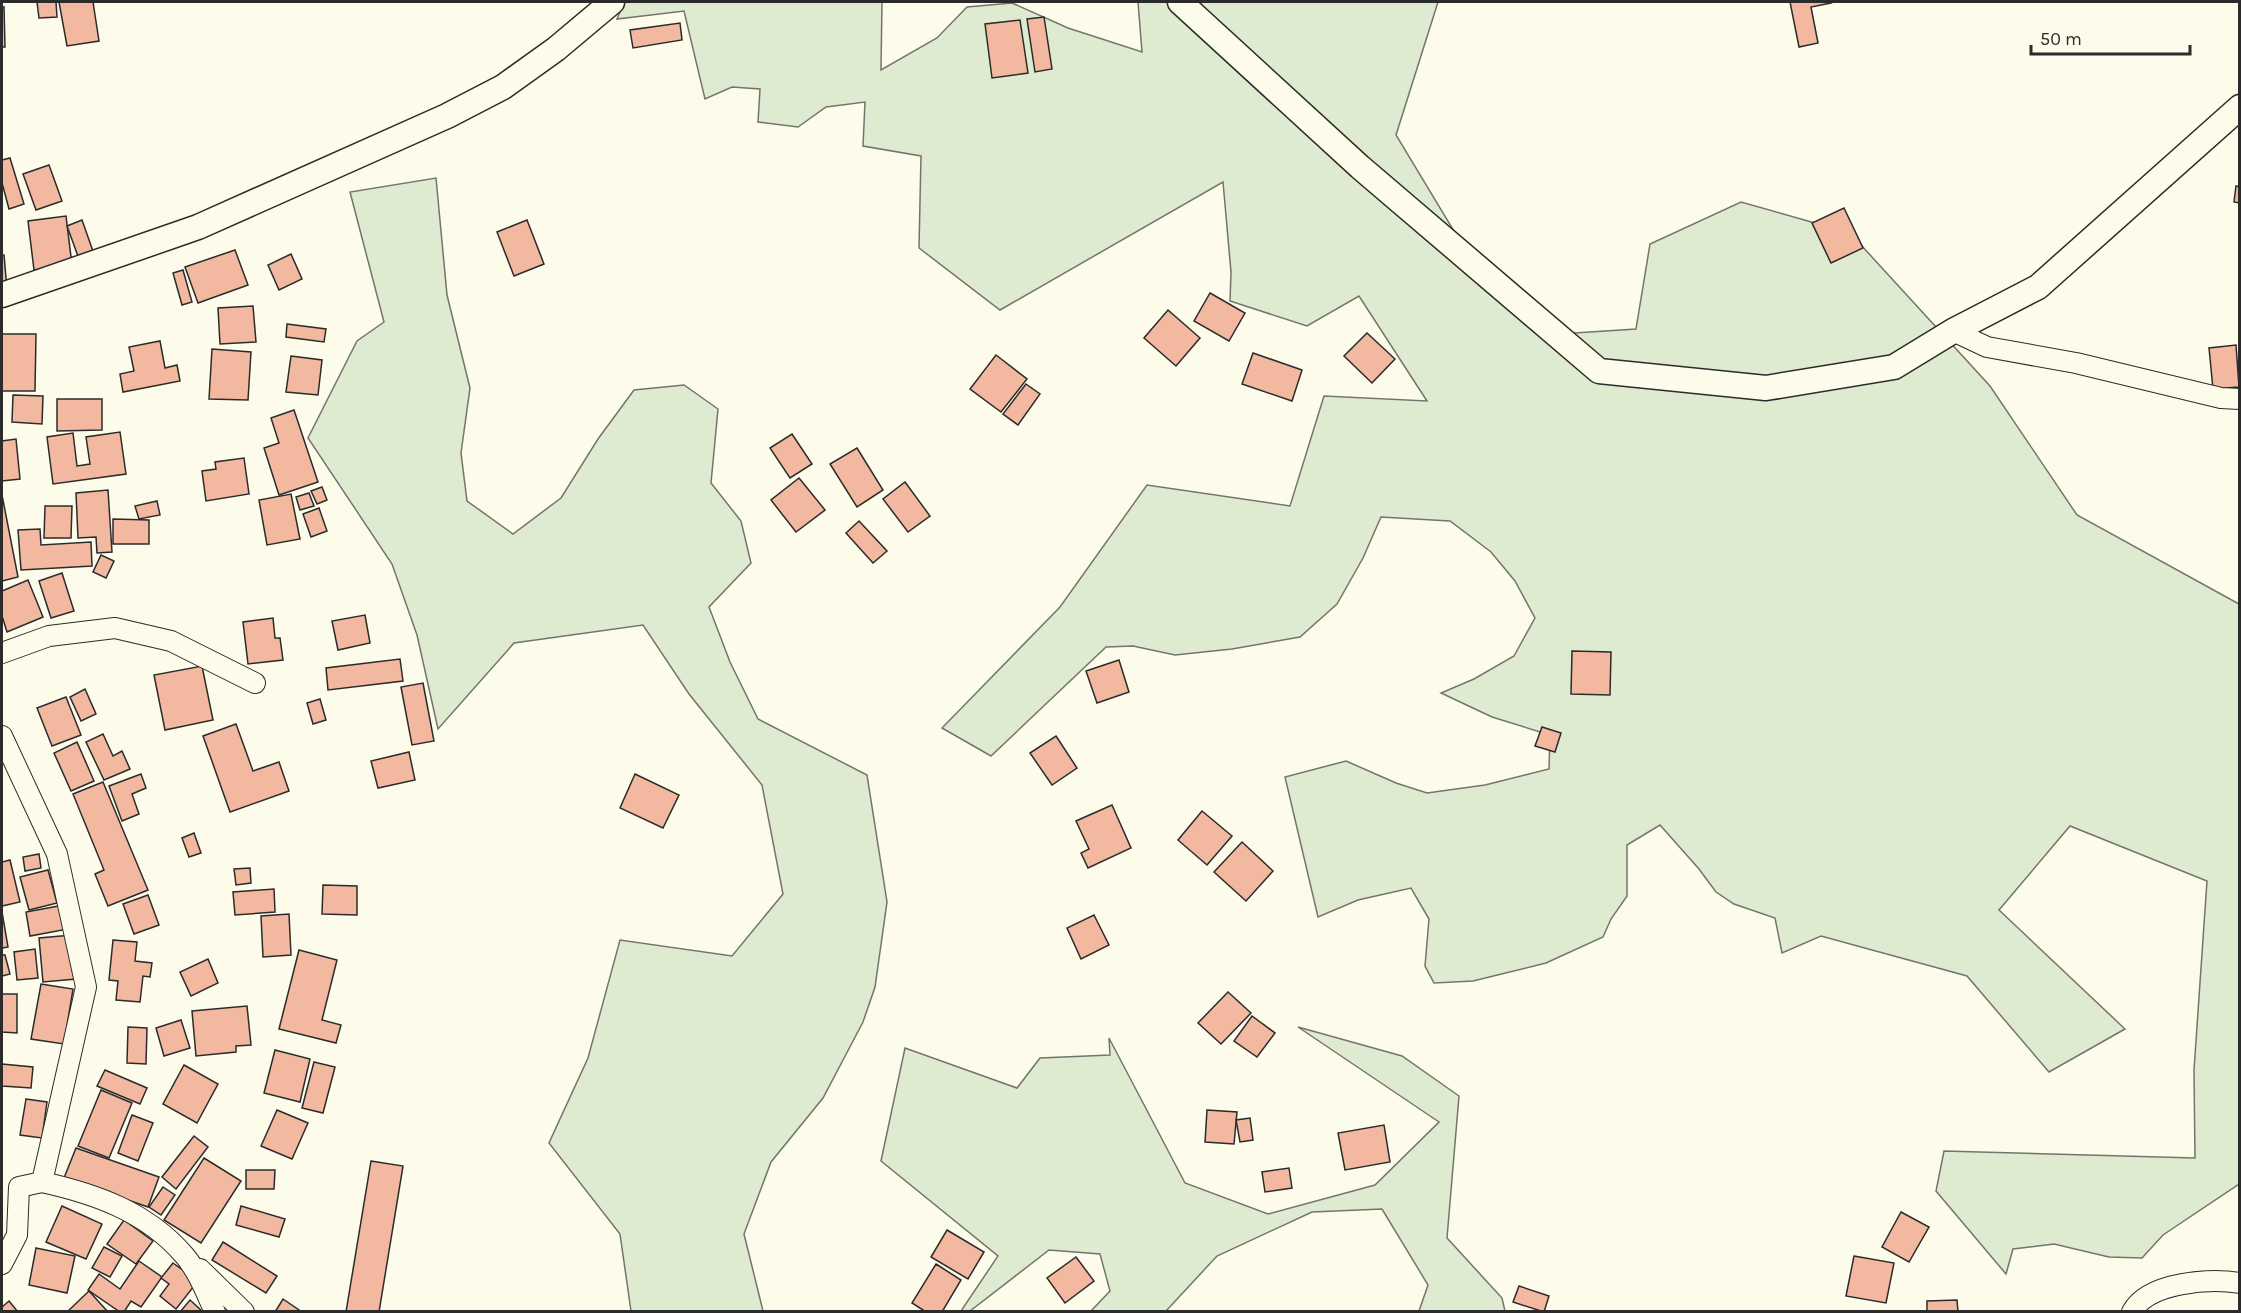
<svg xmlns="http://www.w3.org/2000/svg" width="2241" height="1313" viewBox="0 0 2241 1313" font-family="Karla,sans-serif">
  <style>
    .green { fill: #deebd1; stroke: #74746e; stroke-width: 1.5 }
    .building { fill: #f2b8a0; stroke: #2b2b2b; stroke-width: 1.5 }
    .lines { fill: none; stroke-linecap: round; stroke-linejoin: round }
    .minor-casing { stroke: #2b2b2b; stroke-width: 22 }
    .tertiary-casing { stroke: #2b2b2b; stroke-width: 27 }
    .minor { stroke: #fdfbea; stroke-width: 20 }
    .tertiary { stroke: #fdfbea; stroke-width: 24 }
  </style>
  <rect width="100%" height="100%" fill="#fdfbea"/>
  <!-- green -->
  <g class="green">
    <path d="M 624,2 L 882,2 L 881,70 L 937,38 L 967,7 L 1012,3 L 1068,28 L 1142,52 L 1138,2 L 1438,2 L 1396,135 L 1478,271 L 1559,334 L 1636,329 L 1650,244 L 1741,202 L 1850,233 L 1990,386 L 2077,515 L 2239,604 L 2239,1184 L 2163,1235 L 2142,1258 L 2109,1257 L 2054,1244 L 2013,1249 L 2006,1274 L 1936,1191 L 1944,1151 L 2195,1158 L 2194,1070 L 2207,881 L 2070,826 L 1999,910 L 2125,1029 L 2049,1072 L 1967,976 L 1821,936 L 1782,953 L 1775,918 L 1734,904 L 1716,892 L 1699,869 L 1660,825 L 1627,845 L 1627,896 L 1611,919 L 1603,937 L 1546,963 L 1473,981 L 1434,983 L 1425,966 L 1429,919 L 1411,888 L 1358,900 L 1318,917 L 1285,777 L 1346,761 L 1396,783 L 1427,793 L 1485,785 L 1549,769 L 1550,735 L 1492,717 L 1441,693 L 1474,679 L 1514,656 L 1535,618 L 1515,581 L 1491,552 L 1450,521 L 1381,517 L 1363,558 L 1337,604 L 1300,637 L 1232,649 L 1175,655 L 1133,646 L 1106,647 L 991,756 L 942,728 L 1060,607 L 1147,485 L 1290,506 L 1324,396 L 1427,401 L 1359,296 L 1307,326 L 1230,301 L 1231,272 L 1223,182 L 1000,310 L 919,248 L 921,156 L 863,146 L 865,102 L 826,107 L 798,127 L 758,122 L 760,89 L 732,87 L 705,99 L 684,11 L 617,19 Z"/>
    <path d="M 436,178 L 447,295 L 470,388 L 461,453 L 467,501 L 513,534 L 561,498 L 598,439 L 634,390 L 684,385 L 718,409 L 711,483 L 741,521 L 751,563 L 709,607 L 730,662 L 758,719 L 867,775 L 887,902 L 875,987 L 863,1022 L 823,1098 L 771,1162 L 744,1234 L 763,1311 L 631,1311 L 620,1234 L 549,1143 L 588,1058 L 620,940 L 732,956 L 783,894 L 762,785 L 689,694 L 643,625 L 514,643 L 438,729 L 417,635 L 392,564 L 308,438 L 357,341 L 384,322 L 350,192 Z"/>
    <path d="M 1298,1027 L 1402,1056 L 1459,1096 L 1447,1238 L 1502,1298 L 1505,1311 L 1419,1311 L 1428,1285 L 1382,1209 L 1312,1212 L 1217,1256 L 1166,1311 L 1091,1311 L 1110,1291 L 1100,1254 L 1049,1250 L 970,1311 L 961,1311 L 998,1256 L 881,1161 L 905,1048 L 1017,1088 L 1040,1058 L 1110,1055 L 1109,1038 L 1185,1183 L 1268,1214 L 1375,1185 L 1439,1122 Z"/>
  </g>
  <!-- building -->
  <g class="building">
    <path d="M 37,2 L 56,2 L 57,17 L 39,18 Z"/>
    <path d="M 59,2 L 93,2 L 99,41 L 67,46 Z"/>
    <path d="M 1790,2 L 1830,2 L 1831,3 L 1811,7 L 1818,43 L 1799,47 Z"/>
    <path d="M 4,7 L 5,47 L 2,47 L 2,8 Z"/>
    <path d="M 1044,17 L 1052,69 L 1035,72 L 1027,19 Z"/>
    <path d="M 1020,20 L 1028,73 L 992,78 L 985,24 Z"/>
    <path d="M 680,23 L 682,40 L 633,48 L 630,30 Z"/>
    <path d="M 10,158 L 24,204 L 9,209 L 2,183 L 2,160 Z"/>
    <path d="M 49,165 L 62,201 L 36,210 L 23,174 Z"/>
    <path d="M 2236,186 L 2240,187 L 2240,203 L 2234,202 Z"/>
    <path d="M 1844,208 L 1863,248 L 1831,263 L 1812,223 Z"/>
    <path d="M 66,216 L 72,265 L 34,270 L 28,221 Z"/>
    <path d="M 82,220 L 94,254 L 79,259 L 67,226 Z"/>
    <path d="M 527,220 L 544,264 L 514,276 L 497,232 Z"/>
    <path d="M 235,250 L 248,285 L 198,303 L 185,267 Z"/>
    <path d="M 291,254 L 302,279 L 279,290 L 268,265 Z"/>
    <path d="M 2,255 L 4,255 L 7,289 L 2,289 Z"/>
    <path d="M 183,270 L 192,302 L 182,305 L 173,273 Z"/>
    <path d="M 1210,293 L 1245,313 L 1229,341 L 1194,321 Z"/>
    <path d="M 253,306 L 256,342 L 220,344 L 218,308 Z"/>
    <path d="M 1168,310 L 1200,338 L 1176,366 L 1144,338 Z"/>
    <path d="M 287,324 L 326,329 L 324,342 L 286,337 Z"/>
    <path d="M 1367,333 L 1395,359 L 1372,383 L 1344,356 Z"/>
    <path d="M 2,334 L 36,334 L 35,391 L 2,391 Z"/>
    <path d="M 160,341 L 165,368 L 177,365 L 180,381 L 123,392 L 120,374 L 134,371 L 129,347 Z"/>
    <path d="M 2236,345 L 2239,387 L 2213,389 L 2209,348 Z"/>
    <path d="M 212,349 L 251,352 L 248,400 L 209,399 Z"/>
    <path d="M 1253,353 L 1302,370 L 1292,401 L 1242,384 Z"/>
    <path d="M 996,355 L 1027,379 L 1001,412 L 970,389 Z"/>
    <path d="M 291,356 L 322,360 L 318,395 L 286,392 Z"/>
    <path d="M 1026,384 L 1040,394 L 1018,425 L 1003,414 Z"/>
    <path d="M 13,395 L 43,396 L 42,424 L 12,422 Z"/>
    <path d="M 57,399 L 102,399 L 102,430 L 57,431 Z"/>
    <path d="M 294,410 L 318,482 L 279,495 L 264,448 L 279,443 L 271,418 Z"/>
    <path d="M 120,432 L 126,474 L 53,484 L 47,437 L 73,433 L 77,466 L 90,464 L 86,437 Z"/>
    <path d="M 792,434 L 812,464 L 790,478 L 770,448 Z"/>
    <path d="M 16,439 L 20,479 L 2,481 L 2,441 Z"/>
    <path d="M 857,448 L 883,490 L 857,507 L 830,464 Z"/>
    <path d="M 244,458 L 249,494 L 206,501 L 202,471 L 216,469 L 215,462 Z"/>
    <path d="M 799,478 L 825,510 L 796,532 L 771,500 Z"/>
    <path d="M 905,482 L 930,516 L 908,532 L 883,499 Z"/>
    <path d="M 322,487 L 327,500 L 317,504 L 311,491 Z"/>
    <path d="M 108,490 L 112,552 L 97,553 L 96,537 L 78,538 L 76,493 Z"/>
    <path d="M 309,493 L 314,506 L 300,510 L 296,497 Z"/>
    <path d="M 291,494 L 300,539 L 267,545 L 259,500 Z"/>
    <path d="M 2,495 L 18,577 L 2,581 Z"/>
    <path d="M 157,501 L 160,515 L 139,519 L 135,506 Z"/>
    <path d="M 45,506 L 72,506 L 71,538 L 44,538 Z"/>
    <path d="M 319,508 L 327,531 L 311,537 L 303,514 Z"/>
    <path d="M 113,519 L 149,520 L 149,544 L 113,544 Z"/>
    <path d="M 859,521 L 887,551 L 873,563 L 846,533 Z"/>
    <path d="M 40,529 L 41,545 L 91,542 L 92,566 L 21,570 L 18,530 Z"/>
    <path d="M 101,555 L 114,561 L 106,578 L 93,572 Z"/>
    <path d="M 62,573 L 74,611 L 51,618 L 39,581 Z"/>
    <path d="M 28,580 L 43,617 L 7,632 L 2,616 L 2,591 Z"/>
    <path d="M 365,615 L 370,643 L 338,650 L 332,621 Z"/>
    <path d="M 273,618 L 275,638 L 280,638 L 283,660 L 248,664 L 243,622 Z"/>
    <path d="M 1572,651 L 1611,652 L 1610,695 L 1571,694 Z"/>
    <path d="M 400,659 L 403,681 L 328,690 L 326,668 Z"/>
    <path d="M 1119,660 L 1129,692 L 1097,703 L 1086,671 Z"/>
    <path d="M 202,666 L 213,720 L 165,730 L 154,675 Z"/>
    <path d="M 423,683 L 434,741 L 412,745 L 401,687 Z"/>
    <path d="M 85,689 L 96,714 L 81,721 L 70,697 Z"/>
    <path d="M 66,697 L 81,735 L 52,746 L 37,708 Z"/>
    <path d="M 320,699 L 326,720 L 313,724 L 307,703 Z"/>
    <path d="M 236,724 L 253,771 L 279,762 L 289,791 L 230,812 L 203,736 Z"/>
    <path d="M 1542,727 L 1561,733 L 1555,752 L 1535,746 Z"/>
    <path d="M 103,734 L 113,756 L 122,751 L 130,769 L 104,780 L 86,742 Z"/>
    <path d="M 1056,736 L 1077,768 L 1052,785 L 1030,753 Z"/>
    <path d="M 77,742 L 94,781 L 71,791 L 54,753 Z"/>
    <path d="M 409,752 L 415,780 L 378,788 L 371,761 Z"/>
    <path d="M 141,774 L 146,788 L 132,794 L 139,814 L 122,821 L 109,786 Z"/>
    <path d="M 635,774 L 679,795 L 663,828 L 620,808 Z"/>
    <path d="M 103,782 L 148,890 L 108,906 L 95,874 L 104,870 L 73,794 Z"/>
    <path d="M 1112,805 L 1131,848 L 1088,868 L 1081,853 L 1089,849 L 1076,821 Z"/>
    <path d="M 1202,811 L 1232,836 L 1207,865 L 1178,840 Z"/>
    <path d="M 194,833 L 201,853 L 189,857 L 182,838 Z"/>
    <path d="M 1242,842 L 1273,871 L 1246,901 L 1214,872 Z"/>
    <path d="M 39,854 L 41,868 L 25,871 L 23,857 Z"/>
    <path d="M 10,860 L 20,902 L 2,906 L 2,862 Z"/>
    <path d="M 250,868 L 251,883 L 236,885 L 234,869 Z"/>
    <path d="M 48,870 L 57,903 L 29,910 L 20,877 Z"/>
    <path d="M 323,885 L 357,886 L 357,915 L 322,914 Z"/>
    <path d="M 274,889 L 275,912 L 235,915 L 233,892 Z"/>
    <path d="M 148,895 L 159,925 L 134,934 L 123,904 Z"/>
    <path d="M 64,905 L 68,929 L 30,936 L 26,912 Z"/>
    <path d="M 2,912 L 8,947 L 2,948 Z"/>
    <path d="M 289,914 L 291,955 L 263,957 L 261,916 Z"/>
    <path d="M 1094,915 L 1109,945 L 1081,959 L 1067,928 Z"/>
    <path d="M 72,935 L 76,979 L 43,982 L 39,938 Z"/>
    <path d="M 113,940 L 137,942 L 135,961 L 152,963 L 150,977 L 143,976 L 140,1002 L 116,1000 L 118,981 L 109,980 Z"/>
    <path d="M 35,949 L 38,978 L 17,980 L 14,952 Z"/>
    <path d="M 299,950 L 337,960 L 322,1020 L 341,1025 L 336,1043 L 279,1029 Z"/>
    <path d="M 2,955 L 5,955 L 10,974 L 2,976 Z"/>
    <path d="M 208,959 L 218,983 L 191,996 L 180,972 Z"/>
    <path d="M 41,984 L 73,989 L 64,1044 L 31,1039 Z"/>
    <path d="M 1228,992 L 1251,1013 L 1221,1044 L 1198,1023 Z"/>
    <path d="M 2,994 L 17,994 L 17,1033 L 2,1032 Z"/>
    <path d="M 247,1006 L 251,1045 L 236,1046 L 236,1052 L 196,1056 L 192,1011 Z"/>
    <path d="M 1252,1016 L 1275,1033 L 1257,1057 L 1234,1041 Z"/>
    <path d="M 181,1020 L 190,1048 L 164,1056 L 156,1028 Z"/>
    <path d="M 128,1027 L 147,1028 L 146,1064 L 127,1063 Z"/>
    <path d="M 275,1050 L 310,1059 L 300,1102 L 264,1093 Z"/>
    <path d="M 314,1062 L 335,1067 L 323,1113 L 302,1108 Z"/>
    <path d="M 2,1064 L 33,1067 L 31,1088 L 2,1086 Z"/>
    <path d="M 184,1065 L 218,1084 L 197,1123 L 163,1104 Z"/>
    <path d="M 105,1070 L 147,1088 L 140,1104 L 97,1086 Z"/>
    <path d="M 101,1090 L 132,1103 L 109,1158 L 78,1146 Z"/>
    <path d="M 26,1099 L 47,1102 L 42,1138 L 20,1135 Z"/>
    <path d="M 277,1110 L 308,1123 L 292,1159 L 261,1146 Z"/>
    <path d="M 1207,1110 L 1237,1112 L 1234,1144 L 1205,1142 Z"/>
    <path d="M 132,1115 L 153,1123 L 138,1161 L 118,1153 Z"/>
    <path d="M 1250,1118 L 1253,1140 L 1240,1142 L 1236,1120 Z"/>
    <path d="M 1384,1125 L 1390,1162 L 1345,1170 L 1338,1133 Z"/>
    <path d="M 194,1136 L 208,1147 L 176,1189 L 162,1177 Z"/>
    <path d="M 76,1148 L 159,1177 L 148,1207 L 64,1178 Z"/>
    <path d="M 204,1158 L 241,1181 L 201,1243 L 164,1220 Z"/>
    <path d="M 371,1161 L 403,1166 L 379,1312 L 346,1312 Z"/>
    <path d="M 1289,1168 L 1292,1188 L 1265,1192 L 1262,1172 Z"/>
    <path d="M 246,1170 L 275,1170 L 274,1189 L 246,1189 Z"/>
    <path d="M 163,1187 L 175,1195 L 161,1215 L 149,1207 Z"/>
    <path d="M 62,1206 L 102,1224 L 86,1259 L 46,1242 Z"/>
    <path d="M 241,1206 L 285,1219 L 279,1237 L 236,1225 Z"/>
    <path d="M 1901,1212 L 1929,1227 L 1909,1262 L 1882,1247 Z"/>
    <path d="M 124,1220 L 153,1241 L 136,1264 L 107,1244 Z"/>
    <path d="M 947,1230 L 984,1252 L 968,1279 L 931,1257 Z"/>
    <path d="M 223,1242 L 277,1276 L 266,1293 L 212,1260 Z"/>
    <path d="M 104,1247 L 122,1256 L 110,1277 L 92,1268 Z"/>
    <path d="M 36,1248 L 75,1256 L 67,1293 L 29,1285 Z"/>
    <path d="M 1854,1256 L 1894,1263 L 1886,1303 L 1846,1296 Z"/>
    <path d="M 1076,1257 L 1094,1281 L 1065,1303 L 1047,1278 Z"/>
    <path d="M 139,1261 L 162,1277 L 141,1307 L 131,1301 L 124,1312 L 120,1312 L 88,1290 L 99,1274 L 120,1289 Z"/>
    <path d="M 173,1263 L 198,1281 L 176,1309 L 160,1296 L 169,1284 L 161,1278 Z"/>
    <path d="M 936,1264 L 961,1280 L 942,1312 L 926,1312 L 912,1303 Z"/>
    <path d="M 1519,1286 L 1549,1296 L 1544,1312 L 1513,1302 Z"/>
    <path d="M 89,1291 L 108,1312 L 67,1312 Z"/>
    <path d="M 283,1299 L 302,1312 L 275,1312 Z"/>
    <path d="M 190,1300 L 203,1312 L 180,1312 Z"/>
    <path d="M 1957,1300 L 1958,1312 L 1927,1312 L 1927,1301 Z"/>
    <path d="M 9,1301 L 18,1312 L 2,1312 L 2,1307 Z"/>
  </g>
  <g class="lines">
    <defs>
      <g id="minor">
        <path d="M 1953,331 L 1987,347 L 2076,363 L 2221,398 L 2240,399"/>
        <path d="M 2,653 L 49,636 L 115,628 L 171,641 L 255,683"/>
        <path d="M 2,736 L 57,854 L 86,987 L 42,1182 L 19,1187 L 17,1235 L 2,1264"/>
        <path d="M 42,1182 C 96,1194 147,1212 184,1255 C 198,1271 206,1293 215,1312"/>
        <path d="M 200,1269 L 244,1312"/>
        <path d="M 2132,1312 C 2148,1282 2210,1278 2240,1283"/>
      </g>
      <g id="tertiary">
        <path d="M 1180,2 L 1360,167 L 1599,371 L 1766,388 L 1894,367 L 1953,331 L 2038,287 L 2240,107"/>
        <path d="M 2,295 L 198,227 L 447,116 L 503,87 L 556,49 L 612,2"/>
      </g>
    </defs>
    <!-- minor casing -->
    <use href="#minor" class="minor-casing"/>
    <!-- tertiary casing -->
    <use href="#tertiary" class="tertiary-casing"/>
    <!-- minor -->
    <use href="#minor" class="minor"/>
    <!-- tertiary -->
    <use href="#tertiary" class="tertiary"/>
  </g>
  <!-- border -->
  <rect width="2241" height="1313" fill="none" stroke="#2b2b2b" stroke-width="6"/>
  <!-- scale -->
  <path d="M2031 45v9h159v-9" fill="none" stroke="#2b2b2b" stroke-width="3"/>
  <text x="2040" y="45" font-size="18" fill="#2b2b2b" stroke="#fdfbea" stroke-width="4.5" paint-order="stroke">50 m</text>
</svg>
